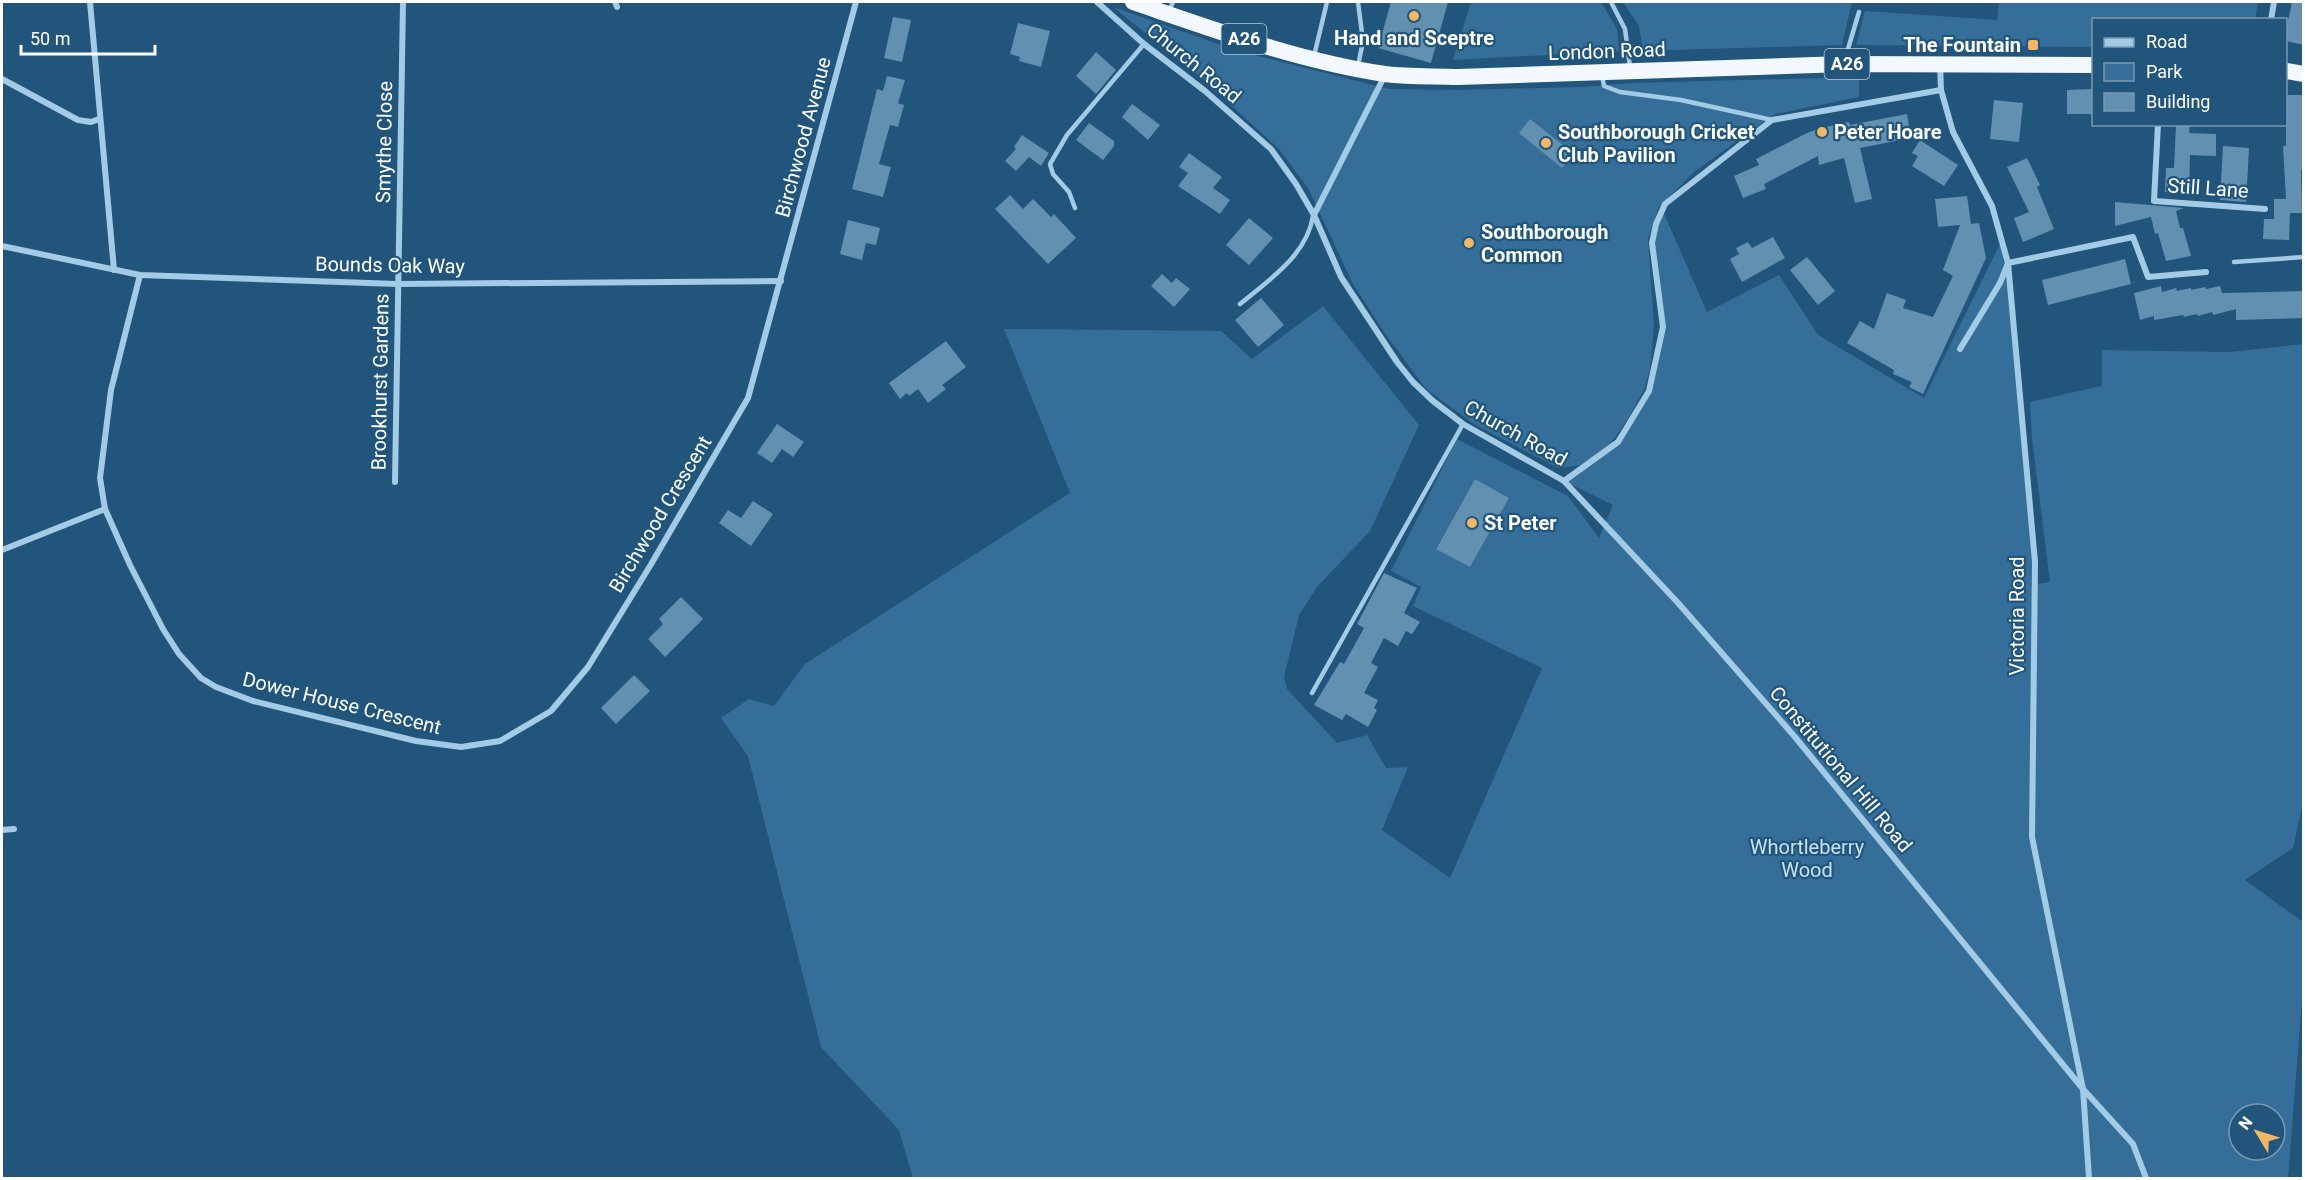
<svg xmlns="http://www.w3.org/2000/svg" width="2305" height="1180" viewBox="0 0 2305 1180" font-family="Roboto,sans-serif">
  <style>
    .green { fill: #356f99; fill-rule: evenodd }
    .building { fill: #6290b1 }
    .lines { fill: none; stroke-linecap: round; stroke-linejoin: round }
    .service { stroke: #a4cbe5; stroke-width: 4.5 }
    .minor { stroke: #a4cbe5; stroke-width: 6 }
    .trunk { stroke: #f2f8fe; stroke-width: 16 }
    .poi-dot { fill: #f1b666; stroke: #22557b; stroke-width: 2 }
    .labels { text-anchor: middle; stroke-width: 4.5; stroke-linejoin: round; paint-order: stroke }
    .shield { fill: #22557b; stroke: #bdccd7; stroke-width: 1.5 }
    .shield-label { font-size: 18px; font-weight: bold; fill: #fff }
    .poi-label { font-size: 20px; font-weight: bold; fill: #fff; stroke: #22557b; text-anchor: start }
    .street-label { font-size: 20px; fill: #fff; stroke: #22557b }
    .park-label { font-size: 20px; fill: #c7e2f4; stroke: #22557b }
  </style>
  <rect width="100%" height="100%" fill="#22557b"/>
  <!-- green -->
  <g class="green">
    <path d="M 1471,2 L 1601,2 L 1617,29 L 1619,51 L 1453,60 Z"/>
    <path d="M 1623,2 L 1852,2 L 1842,45 L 1643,51 L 1639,26 Z"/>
    <path d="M 1999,2 L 2258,2 L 2255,19 L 2094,20 L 2093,47 L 1856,45 L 1865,11 L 1997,20 Z"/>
    <path d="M 1113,7 L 1238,51 L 1389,89 L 1458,90 L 1580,87 L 1633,83 L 1859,77 L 1859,97 L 1775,114 L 1694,172 L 1658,208 L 1648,239 L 1654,326 L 1650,368 L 1645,388 L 1628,419 L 1608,447 L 1581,465 L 1558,468 L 1474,424 L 1426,389 L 1386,335 L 1353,284 L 1308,188 L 1279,149 L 1199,76 Z"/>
    <path d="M 1662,209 L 1707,312 L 1779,275 L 1818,335 L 1924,398 L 2002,240 L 2008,263 L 2035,562 L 2031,585 L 2050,582 L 2032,439 L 2030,402 L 2102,386 L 2102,350 L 2230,352 L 2303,344 L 2303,802 L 2293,848 L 2245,880 L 2303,922 L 2303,987 L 2288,1178 L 913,1178 L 899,1130 L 821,1047 L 748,756 L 721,718 L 749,699 L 774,706 L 805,664 L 1070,493 L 1004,329 L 1221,331 L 1252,359 L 1323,306 L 1419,425 L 1370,531 L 1317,587 L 1299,615 L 1284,677 L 1287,689 L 1337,743 L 1367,735 L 1386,768 L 1408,767 L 1382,830 L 1450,878 L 1542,668 L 1413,606 L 1421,587 L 1391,571 L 1457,439 L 1568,496 L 1599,538 L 1613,505 L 1564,481 L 1618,442 L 1649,391 L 1663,325 L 1652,243 ZM 1475,479 L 1509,498 L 1470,567 L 1436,548 ZM 2239,1114 L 2275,1114 L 2275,1150 L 2239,1150 Z"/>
  </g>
  <!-- building -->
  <g class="building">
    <path d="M 1391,2 L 1448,2 L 1431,63 L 1378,48 Z"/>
    <path d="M 2292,2 L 2304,2 L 2304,45 L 2286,41 L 2286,30 Z"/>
    <path d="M 893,17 L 911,20 L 902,62 L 884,58 Z"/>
    <path d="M 1018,23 L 1050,31 L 1041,67 L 1019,61 L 1020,57 L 1010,54 Z"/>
    <path d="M 1096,52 L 1116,70 L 1096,94 L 1076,76 Z"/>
    <path d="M 887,76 L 905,80 L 898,103 L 904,105 L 898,127 L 890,125 L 879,164 L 891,167 L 883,197 L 852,189 L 877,89 L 883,91 Z"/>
    <path d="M 2094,89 L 2094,114 L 2067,114 L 2067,90 Z"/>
    <path d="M 2286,95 L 2304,95 L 2304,170 L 2301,170 L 2302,213 L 2290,213 L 2289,240 L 2263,239 L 2264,219 L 2274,219 L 2274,199 L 2286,199 L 2283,146 L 2286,146 Z"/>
    <path d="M 1994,100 L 2023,103 L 2019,142 L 1990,139 Z"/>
    <path d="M 1132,104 L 1160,125 L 1148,140 L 1122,117 Z"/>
    <path d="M 1907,114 L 1911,138 L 1860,148 L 1872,199 L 1855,203 L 1844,158 L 1819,165 L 1818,156 L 1764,184 L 1766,189 L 1743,198 L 1734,176 L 1759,165 L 1756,159 L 1809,132 L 1834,125 L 1849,122 L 1850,125 Z"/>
    <path d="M 1530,119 L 1573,153 L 1562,168 L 1519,133 Z"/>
    <path d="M 1089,123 L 1114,141 L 1114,146 L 1103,160 L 1076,140 Z"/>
    <path d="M 2176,124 L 2190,124 L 2189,133 L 2216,134 L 2216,156 L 2190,155 L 2189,193 L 2165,192 L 2166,168 L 2174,168 Z"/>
    <path d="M 1022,135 L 1049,153 L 1041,166 L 1029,157 L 1016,171 L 1005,161 L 1016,149 L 1014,147 Z"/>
    <path d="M 1920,140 L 1958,165 L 1944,186 L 1912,166 L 1918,156 L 1912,153 Z"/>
    <path d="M 2223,146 L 2249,148 L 2246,202 L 2220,200 Z"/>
    <path d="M 1189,153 L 1222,177 L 1213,188 L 1230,200 L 1220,214 L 1178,186 L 1188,173 L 1179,167 Z"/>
    <path d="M 2027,158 L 2040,185 L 2037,187 L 2054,229 L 2023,242 L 2014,218 L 2029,212 L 2007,167 Z"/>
    <path d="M 1010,195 L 1023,209 L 1033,199 L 1051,217 L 1054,214 L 1076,238 L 1048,264 L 995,209 Z"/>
    <path d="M 1967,196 L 1971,224 L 1979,223 L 1986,258 L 1923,394 L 1909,387 L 1912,382 L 1893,374 L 1894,370 L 1847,343 L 1860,321 L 1874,329 L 1887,293 L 1906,300 L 1903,308 L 1933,317 L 1953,276 L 1943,270 L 1960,225 L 1938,227 L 1935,199 Z"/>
    <path d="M 2115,202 L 2184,208 L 2176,211 L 2180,228 L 2183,228 L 2191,256 L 2166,261 L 2158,233 L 2155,234 L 2151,217 L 2115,226 Z"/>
    <path d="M 1249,218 L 1273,238 L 1249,265 L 1226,245 Z"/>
    <path d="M 848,220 L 880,228 L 876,245 L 866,243 L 862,260 L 840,254 Z"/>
    <path d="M 1773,237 L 1785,258 L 1742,282 L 1730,259 L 1739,254 L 1736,248 L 1748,242 L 1752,248 Z"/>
    <path d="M 1807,257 L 1835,291 L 1818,305 L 1790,270 Z"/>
    <path d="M 2125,259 L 2131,284 L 2048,305 L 2042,280 Z"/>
    <path d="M 1162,274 L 1172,283 L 1176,278 L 1190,289 L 1174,307 L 1151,286 Z"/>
    <path d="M 2161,286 L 2162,292 L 2176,288 L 2177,291 L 2191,288 L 2191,290 L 2205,287 L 2206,289 L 2220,286 L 2222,293 L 2304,291 L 2304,318 L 2236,320 L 2236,309 L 2213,315 L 2212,312 L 2198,316 L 2197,314 L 2184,317 L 2183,315 L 2154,320 L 2154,316 L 2140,320 L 2134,293 Z"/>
    <path d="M 1261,298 L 1284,325 L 1258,347 L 1235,320 Z"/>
    <path d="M 946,341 L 966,367 L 942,385 L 946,389 L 928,403 L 918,389 L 909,396 L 907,393 L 900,399 L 889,383 Z"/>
    <path d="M 777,424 L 804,442 L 793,457 L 782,449 L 772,463 L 757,453 Z"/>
    <path d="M 1475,479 L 1509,498 L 1470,567 L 1436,549 Z"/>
    <path d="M 753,501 L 773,514 L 751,546 L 719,523 L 728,510 L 741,518 Z"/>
    <path d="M 1384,573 L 1417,588 L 1404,613 L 1420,622 L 1412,634 L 1406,631 L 1398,646 L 1384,638 L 1371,663 L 1378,667 L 1364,693 L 1378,700 L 1374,708 L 1377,710 L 1368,727 L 1346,714 L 1342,720 L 1314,705 L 1340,662 L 1344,664 L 1364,628 L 1357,624 Z"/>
    <path d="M 681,597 L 703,619 L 665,657 L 648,639 L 663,624 L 659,619 Z"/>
    <path d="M 634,675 L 650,691 L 616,724 L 601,708 Z"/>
  </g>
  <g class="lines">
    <!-- service -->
    <g class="service">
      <path d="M 1611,2 L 1625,29 L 1630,67"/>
      <path d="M 1169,11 L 1173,2"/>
      <path d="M 1314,56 L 1327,2"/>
      <path d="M 1845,59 L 1859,12"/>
      <path d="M 1358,66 L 1363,41 L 1358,2"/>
      <path d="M 1602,75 L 1604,86 L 1620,92 L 1681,100 L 1772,120"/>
      <path d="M 1075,208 L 1069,192 L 1053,174 L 1050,164 L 1067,135 L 1144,44"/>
      <path d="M 2234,262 L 2304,257"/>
      <path d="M 1240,304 C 1269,280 1307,255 1313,216"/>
      <path d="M 1312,693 L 1463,424"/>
    </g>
    <!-- minor -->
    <g class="minor">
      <path d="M 90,2 L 114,270"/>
      <path d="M 615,2 L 617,7"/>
      <path d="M 1097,2 L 1144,44 L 1205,91 L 1271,149 L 1296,184 L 1314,215 L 1341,277 L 1397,362 L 1413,382 L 1433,401 L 1463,424 L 1564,481 L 1679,604 L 1795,737 L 2083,1089 L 2133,1144 L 2146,1178"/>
      <path d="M 2271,20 L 2274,2"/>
      <path d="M 1940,64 L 1941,90 L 1953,132 L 1992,206 L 2008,263 L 2035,562 L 2032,837 L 2083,1089 L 2089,1178"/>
      <path d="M 2,79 L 78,120 L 91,122 L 99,119"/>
      <path d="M 2158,124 L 2154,201 L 2265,209"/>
      <path d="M 1314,215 L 1384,77"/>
      <path d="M 2,246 L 140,275 L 397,284 L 781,281"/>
      <path d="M 140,275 L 111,390 L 100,478 L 105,509 L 130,565 L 163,629 L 179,654 L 201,678 L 216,687 L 253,701 L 416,741 L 461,747 L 500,741 L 551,711 L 588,667 L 650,566 L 748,398 L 856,2"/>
      <path d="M 1960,349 L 2000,283 L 2008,263 L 2133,237 L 2148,277 L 2206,272"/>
      <path d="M 1564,481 L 1618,442 L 1649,391 L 1663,327 L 1652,243 L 1656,224 L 1665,204 L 1772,120 L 1941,90"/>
      <path d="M 395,482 L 403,2"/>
      <path d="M 2,550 L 105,509"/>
      <path d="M 2,830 L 14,829"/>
    </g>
    <!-- trunk -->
    <g class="trunk">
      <path d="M 1133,2 C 1215,30 1299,61 1385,74 C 1409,77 1434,76 1458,77 L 1844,64 L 2094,65"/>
      <path d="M 2286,71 L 2304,74"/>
    </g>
  </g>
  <!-- markers -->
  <g class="poi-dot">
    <circle cx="1414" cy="16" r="6"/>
    <rect x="2027" y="39" width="12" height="12" rx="3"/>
    <circle cx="1822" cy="132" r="6"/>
    <circle cx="1546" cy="143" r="6"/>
    <circle cx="1469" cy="243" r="6"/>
    <circle cx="1472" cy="523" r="6"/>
  </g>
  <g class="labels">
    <!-- shield labels -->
    <g class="shield">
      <rect x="1221.5" y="24" width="45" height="30" rx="4.5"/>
      <rect x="1824.5" y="49" width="45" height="30" rx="4.5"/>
    </g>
    <g class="shield-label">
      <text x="1244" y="45">A26</text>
      <text x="1847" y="70">A26</text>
    </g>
    <!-- poi labels -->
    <g class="poi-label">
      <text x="1414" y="45" text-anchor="middle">Hand and Sceptre</text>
      <text x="2021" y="52" text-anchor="end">The Fountain</text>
      <text x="1558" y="139">Southborough Cricket<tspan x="1558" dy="23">Club Pavilion</tspan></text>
      <text x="1834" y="139">Peter Hoare</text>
      <text x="1481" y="239">Southborough<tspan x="1481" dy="23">Common</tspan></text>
      <text x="1484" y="530">St Peter</text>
    </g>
    <!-- street labels -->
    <g class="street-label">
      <text transform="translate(1607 51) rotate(-2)" y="7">London Road</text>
      <text transform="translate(1194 63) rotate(39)" y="7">Church Road</text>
      <text transform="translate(803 137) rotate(-75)" y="7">Birchwood Avenue</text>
      <text transform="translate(384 142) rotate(-89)" y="7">Smythe Close</text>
      <text transform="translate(2208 188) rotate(4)" y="7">Still Lane</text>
      <text transform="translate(390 265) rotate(1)" y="7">Bounds Oak Way</text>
      <text transform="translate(380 382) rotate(-89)" y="7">Brookhurst Gardens</text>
      <text transform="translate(1516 433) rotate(29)" y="7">Church Road</text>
      <text transform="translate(660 514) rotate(-59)" y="7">Birchwood Crescent</text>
      <text transform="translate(2017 616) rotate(-90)" y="7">Victoria Road</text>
      <text transform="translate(342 703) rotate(14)" y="7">Dower House Crescent</text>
      <text transform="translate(1841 769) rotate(50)" y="7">Constitutional Hill Road</text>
    </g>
    <!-- park labels -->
    <g class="park-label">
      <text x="1807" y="854">Whortleberry<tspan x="1807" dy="23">Wood</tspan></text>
    </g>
  </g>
  <!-- border -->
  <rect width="2305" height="1180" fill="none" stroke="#ffffff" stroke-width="6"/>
  <!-- legend -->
  <rect x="2092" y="18" width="195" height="108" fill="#22557b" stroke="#7a99b0" stroke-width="1.5"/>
  <rect x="2104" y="38" width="30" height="9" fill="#a4cbe5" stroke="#7a99b0" stroke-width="1.5"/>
  <text x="2146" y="48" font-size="18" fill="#ffffff">Road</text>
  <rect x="2104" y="63" width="30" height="18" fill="#356f99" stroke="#7a99b0" stroke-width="1.5"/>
  <text x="2146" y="78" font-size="18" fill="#ffffff">Park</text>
  <rect x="2104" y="93" width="30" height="18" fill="#6290b1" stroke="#7a99b0" stroke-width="1.5"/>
  <text x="2146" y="108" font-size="18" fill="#ffffff">Building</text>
  <!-- north arrow -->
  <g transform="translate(2257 1132) rotate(308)"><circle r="28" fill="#22557b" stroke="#7a99b0" stroke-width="1.5"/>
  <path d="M0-4.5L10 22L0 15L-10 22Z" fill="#f1b666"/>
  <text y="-9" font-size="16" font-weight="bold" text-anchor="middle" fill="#ffffff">N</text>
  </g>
  <!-- scale -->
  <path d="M21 45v9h134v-9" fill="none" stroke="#ffffff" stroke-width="3"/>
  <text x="30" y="45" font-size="18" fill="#ffffff" stroke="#22557b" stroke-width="4.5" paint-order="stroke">50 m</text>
</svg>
